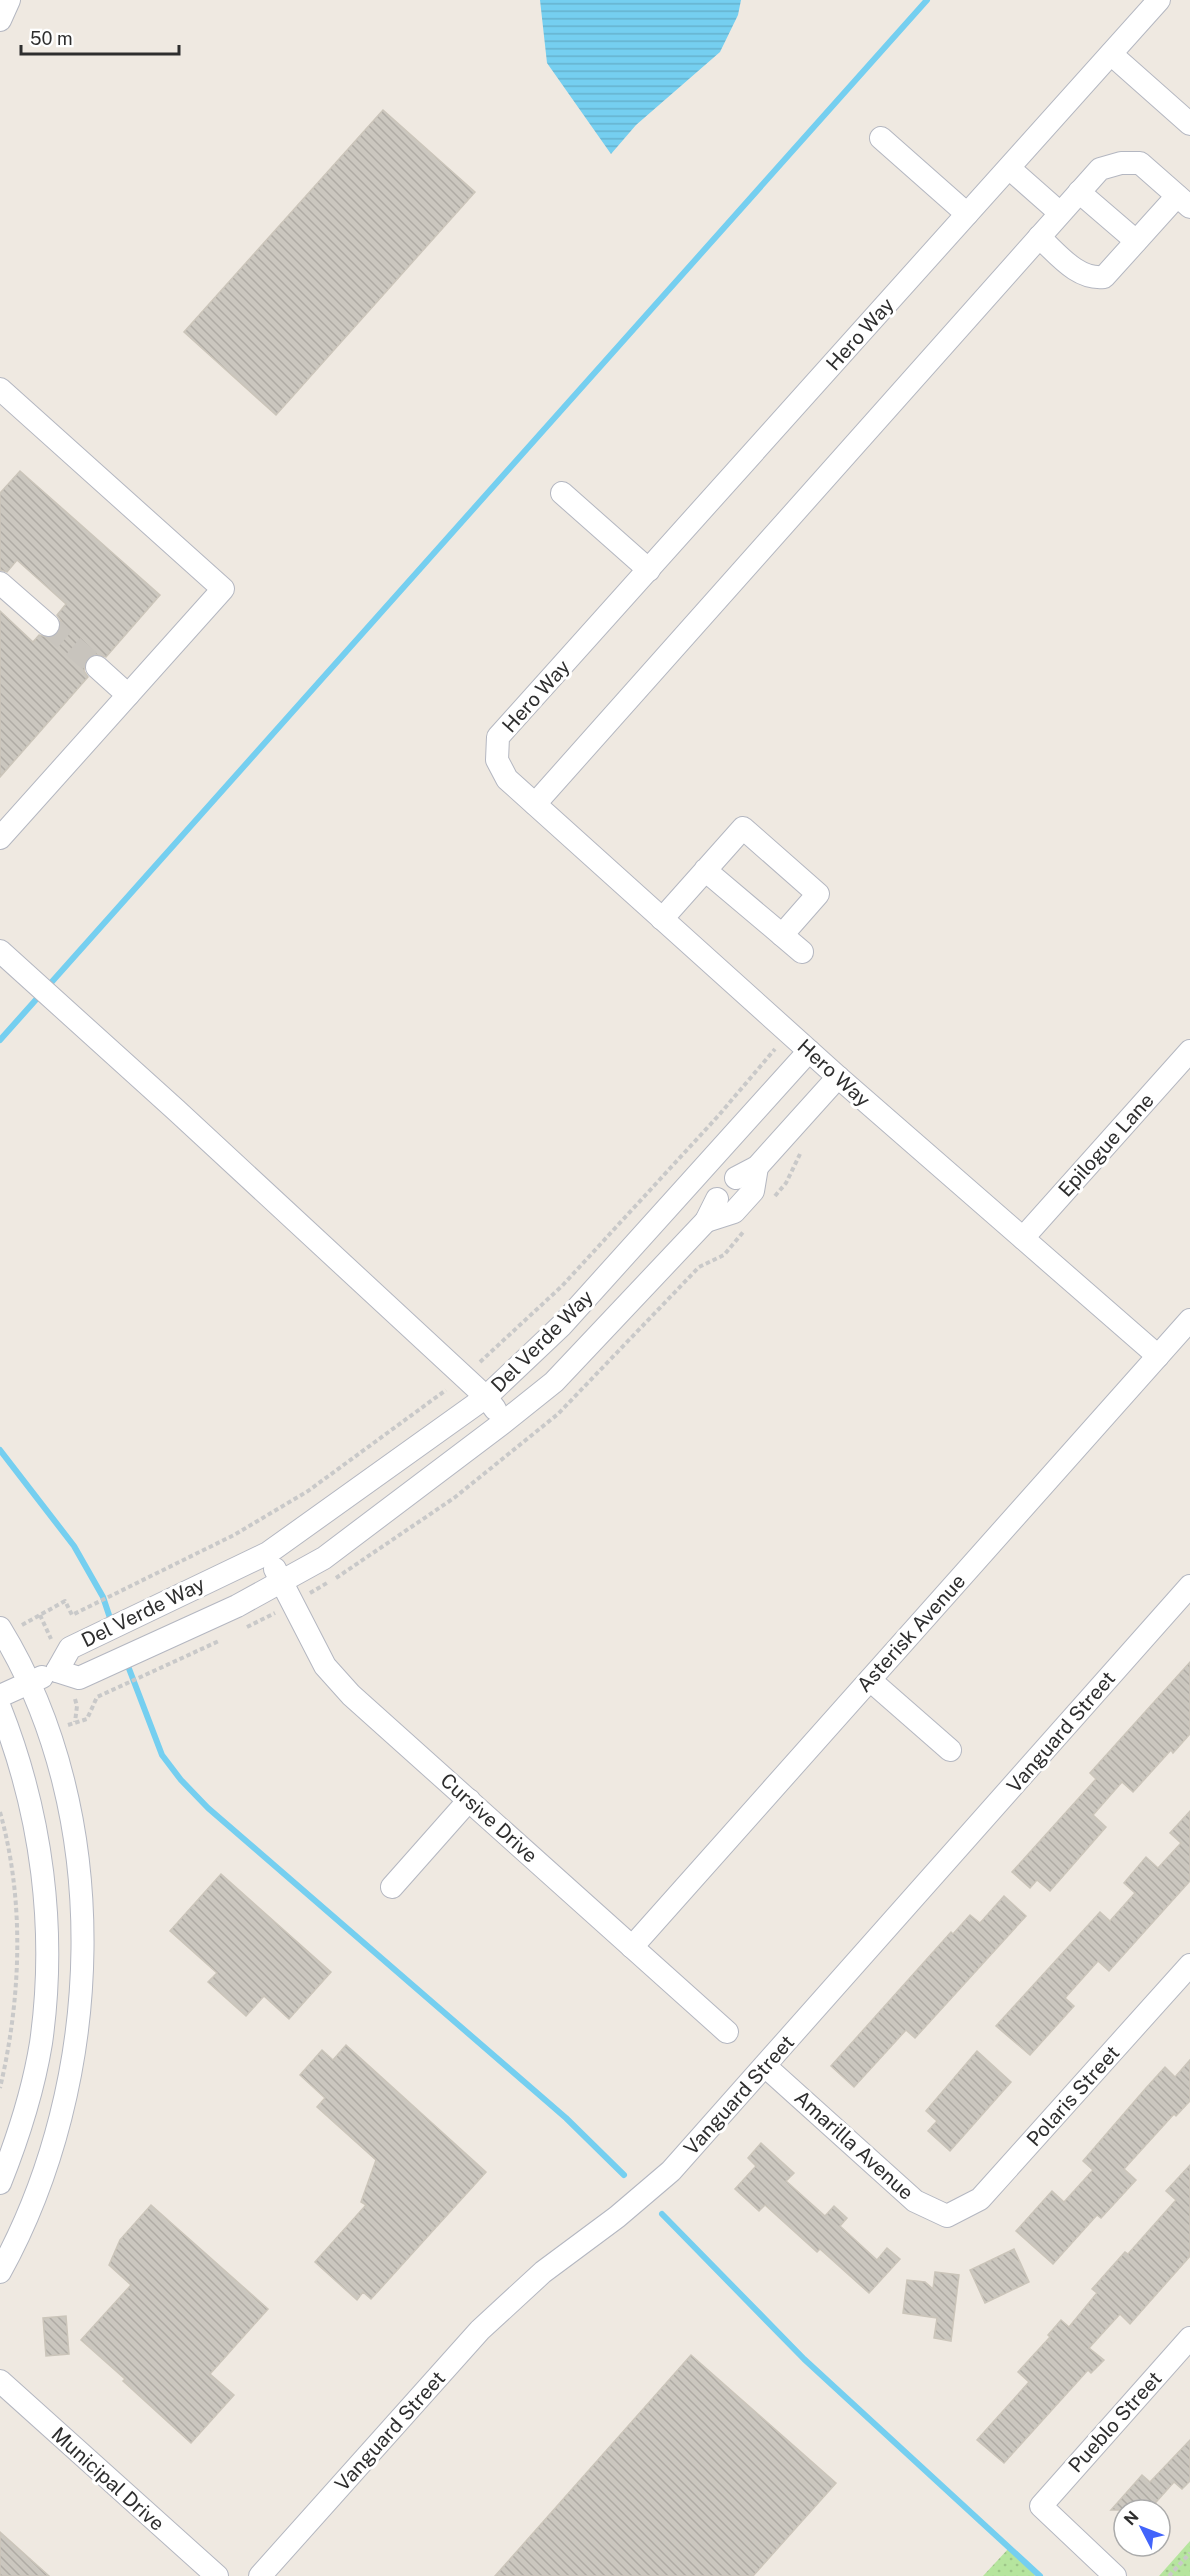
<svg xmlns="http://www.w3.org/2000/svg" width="1190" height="2576" viewBox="0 0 1190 2576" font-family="'Public Sans',sans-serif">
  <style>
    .grass { fill: url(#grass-dots) }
    .water { fill: url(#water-rules) }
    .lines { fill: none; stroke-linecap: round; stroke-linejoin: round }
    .stream { stroke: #75cff0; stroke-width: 6 }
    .building { fill: url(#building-back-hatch); stroke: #cbc5ba; stroke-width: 1.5 }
    .minor-tunnel { stroke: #c8c4bd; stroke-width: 22; stroke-dasharray: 22 11; stroke-linecap: butt }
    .minor-casing { stroke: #b4b7c1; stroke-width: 24 }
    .path { stroke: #c9c9c9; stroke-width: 4; stroke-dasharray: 4.5 3; stroke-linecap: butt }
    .minor { stroke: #fff; stroke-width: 22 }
    .labels { text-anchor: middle; stroke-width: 6; stroke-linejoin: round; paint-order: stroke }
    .street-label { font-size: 20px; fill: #2e2e2e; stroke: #fff }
  </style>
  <defs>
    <pattern id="grass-dots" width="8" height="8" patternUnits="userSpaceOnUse" patternTransform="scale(1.5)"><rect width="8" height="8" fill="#b6e59e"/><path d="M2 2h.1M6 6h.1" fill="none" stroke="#9dc588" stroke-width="1.8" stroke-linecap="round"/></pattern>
    <pattern id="water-rules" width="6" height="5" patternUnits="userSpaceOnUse" patternTransform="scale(1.5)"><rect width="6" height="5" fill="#75cff0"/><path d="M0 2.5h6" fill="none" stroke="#66b2ce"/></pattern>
    <pattern id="building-back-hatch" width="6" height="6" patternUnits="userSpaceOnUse" patternTransform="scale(1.5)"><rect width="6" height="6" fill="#cbc7bf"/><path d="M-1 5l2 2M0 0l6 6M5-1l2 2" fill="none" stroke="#afaba4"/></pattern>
  </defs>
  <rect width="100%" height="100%" fill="#efe9e1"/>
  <!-- grass -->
  <g class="grass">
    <path d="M 1190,2541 L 1190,2576 L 1159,2576 Z"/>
    <path d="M 1009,2548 L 1031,2568 L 1035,2576 L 983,2576 Z"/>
  </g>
  <!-- water -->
  <path class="water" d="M 540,0 L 741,0 L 738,15 L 720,52 L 636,125 L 611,154 L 547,63 Z"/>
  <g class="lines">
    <!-- stream -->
    <g class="stream">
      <path d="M 0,1040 L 927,0"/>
      <path d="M 0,1450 L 74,1546 L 103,1597 L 110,1618"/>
      <path d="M 128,1666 L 162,1755 L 181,1780 L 208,1808 L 566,2118 L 624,2175"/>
      <path d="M 662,2214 L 804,2359 L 1040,2576"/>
    </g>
  </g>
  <!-- building -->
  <g class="building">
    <path d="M 383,110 L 475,192 L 276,415 L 184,332 Z"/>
    <path d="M 20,471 L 160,595 L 106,657 L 93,654 L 87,658 L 84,671 L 88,677 L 0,777 L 0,611 L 33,642 L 39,635 L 52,638 L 58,633 L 61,621 L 57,615 L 66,604 L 17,560 L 7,572 L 0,570 L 0,493 Z"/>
    <path d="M 1190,1662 L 1190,1734 L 1173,1753 L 1171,1750 L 1133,1792 L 1122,1782 L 1093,1815 L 1106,1827 L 1050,1891 L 1037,1880 L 1030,1888 L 1012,1872 L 1096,1779 L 1090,1773 Z"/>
    <path d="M 1190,1811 L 1190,1881 L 1109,1971 L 1098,1961 L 1065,1998 L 1074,2006 L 1030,2055 L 996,2026 L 1100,1912 L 1110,1921 L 1135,1893 L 1124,1883 L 1146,1857 L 1158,1868 L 1181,1843 L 1170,1833 Z"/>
    <path d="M 221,1874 L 331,1972 L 289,2019 L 264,1996 L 246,2016 L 208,1982 L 217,1973 L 170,1931 Z"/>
    <path d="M 1004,1896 L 1026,1916 L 915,2038 L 906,2030 L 854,2087 L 831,2066 L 951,1932 L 953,1934 L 970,1915 L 980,1923 Z"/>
    <path d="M 346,2045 L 486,2172 L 371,2299 L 363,2292 L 357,2300 L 315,2262 L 366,2205 L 361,2202 L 376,2160 L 317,2107 L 325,2098 L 300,2075 L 322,2050 L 333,2060 Z"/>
    <path d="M 977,2051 L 1011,2082 L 950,2151 L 928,2131 L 937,2121 L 926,2111 Z"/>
    <path d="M 1190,2060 L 1190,2101 L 1176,2116 L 1174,2114 L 1124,2169 L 1136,2180 L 1101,2218 L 1097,2215 L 1053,2264 L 1016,2231 L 1052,2191 L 1064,2202 L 1093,2170 L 1083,2161 L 1146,2088 L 1165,2067 L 1175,2077 Z"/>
    <path d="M 761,2143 L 794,2173 L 786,2181 L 825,2216 L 834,2206 L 847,2218 L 840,2226 L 877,2260 L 887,2248 L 900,2259 L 869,2293 L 820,2249 L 817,2252 L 765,2205 L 759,2211 L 735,2189 L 756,2166 L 748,2158 Z"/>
    <path d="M 1190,2165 L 1190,2256 L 1130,2324 L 1120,2314 L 1089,2348 L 1104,2360 L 1091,2373 L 1088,2370 L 1004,2463 L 977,2440 L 1029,2382 L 1018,2372 L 1050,2337 L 1048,2335 L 1061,2320 L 1069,2327 L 1097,2293 L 1092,2289 L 1125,2252 L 1128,2254 L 1176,2200 L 1166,2191 Z"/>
    <path d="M 151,2205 L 268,2309 L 210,2374 L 234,2395 L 191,2443 L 123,2381 L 125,2379 L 81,2340 L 131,2285 L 109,2265 L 120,2240 Z"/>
    <path d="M 1014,2249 L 1029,2282 L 985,2303 L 970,2270 Z"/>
    <path d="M 935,2272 L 959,2275 L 951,2341 L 934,2338 L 937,2318 L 903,2313 L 907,2280 L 925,2282 L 933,2289 Z"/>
    <path d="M 66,2316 L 69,2354 L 46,2356 L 43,2318 Z"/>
    <path d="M 691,2355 L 836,2483 L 753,2576 L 495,2576 Z"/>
    <path d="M 1190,2440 L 1190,2481 L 1182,2489 L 1174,2482 L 1149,2510 L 1111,2510 L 1142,2475 L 1150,2482 Z"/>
    <path d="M 0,2532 L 49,2576 L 0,2576 Z"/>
  </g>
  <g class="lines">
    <!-- minor-tunnel -->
    <path class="minor-tunnel" d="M 48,625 L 97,667"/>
    <defs>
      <g id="minor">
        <path d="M 0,20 L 9,0"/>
        <path d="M 1111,54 L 1190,124"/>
        <path d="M 881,138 L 967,214"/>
        <path d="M 1009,168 L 1060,213"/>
        <path d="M 1079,192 L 1136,241"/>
        <path d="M 1039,237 C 1058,254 1077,280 1104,277 L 1177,196"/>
        <path d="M 0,389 L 223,589 L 0,838"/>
        <path d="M 562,493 L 649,570"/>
        <path d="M 0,583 L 48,625"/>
        <path d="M 97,667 L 128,695"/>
        <path d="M 535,804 L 1100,169 L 1121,163 L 1140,163 L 1190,207"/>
        <path d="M 662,919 L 743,828 L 818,894 L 782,935 L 705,870"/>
        <path d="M 782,935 L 802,952"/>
        <path d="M 0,951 L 176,1110 L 486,1397 L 495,1409"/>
        <path d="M 736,1178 L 757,1167 L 838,1077"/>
        <path d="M 706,1221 L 734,1212 L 753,1191 L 757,1167"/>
        <path d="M 1023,1238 L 1190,1051"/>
        <path d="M 1158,1356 L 838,1077 L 507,779 L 497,760 L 498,737 L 1159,0"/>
        <path d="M 275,1569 L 325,1666 L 351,1695 L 727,2032"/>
        <path d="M 0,1628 C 115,1815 105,2082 0,2272"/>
        <path d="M 57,1671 L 70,1648 L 268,1553 L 486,1397 L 562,1325 L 809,1051"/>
        <path d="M 57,1671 L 79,1678 L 237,1606 L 324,1558 L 504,1422 L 554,1382 L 706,1221 L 717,1199"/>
        <path d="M 870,1680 L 950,1750"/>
        <path d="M 0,1696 L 42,1677"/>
        <path d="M 0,1708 C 42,1814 57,1930 41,2043 C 33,2092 18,2138 0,2183"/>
        <path d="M 392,1887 L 469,1800"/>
        <path d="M 632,1947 L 1190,1320"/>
        <path d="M 765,2066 L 915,2201 L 947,2216 L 980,2199 L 1190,1965"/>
        <path d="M 0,2381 L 217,2576"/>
        <path d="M 260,2576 L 480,2330 L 543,2272 L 617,2217 L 671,2171 L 1190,1586"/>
        <path d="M 1115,2576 L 1041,2506 L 1190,2338"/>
      </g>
    </defs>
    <!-- minor casing -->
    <use href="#minor" class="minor-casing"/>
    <!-- path -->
    <g class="path">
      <path d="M 775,1196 L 786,1183 L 800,1154"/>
      <path d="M 480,1362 L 562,1286 L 719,1115 L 775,1049"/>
      <path d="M 336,1578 L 454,1498 L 558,1414 L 699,1267 L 724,1255 L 744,1231"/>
      <path d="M 310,1593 L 327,1583"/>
      <path d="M 40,1615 L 51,1639"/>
      <path d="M 22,1625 L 65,1601 L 72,1615 L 234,1535 L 308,1491 L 446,1390"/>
      <path d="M 247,1627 L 275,1613"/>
      <path d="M 75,1699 L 77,1706 L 75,1722"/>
      <path d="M 68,1725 L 87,1719 L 97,1697 L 219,1641"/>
      <path d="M 0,1812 C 25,1901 21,1999 0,2088"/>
      <path d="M 1169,2576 L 1190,2553"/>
    </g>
    <!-- minor -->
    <use href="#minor" class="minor"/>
  </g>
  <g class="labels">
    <!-- street labels -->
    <g class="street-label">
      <text transform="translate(860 334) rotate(-48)" y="7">Hero Way</text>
      <text transform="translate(536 696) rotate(-48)" y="7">Hero Way</text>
      <text transform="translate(834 1073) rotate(42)" y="7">Hero Way</text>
      <text transform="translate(1106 1145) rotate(-48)" y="7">Epilogue Lane</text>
      <text transform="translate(542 1341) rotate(-45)" y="7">Del Verde Way</text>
      <text transform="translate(143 1612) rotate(-26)" y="7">Del Verde Way</text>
      <text transform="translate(911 1633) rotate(-48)" y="7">Asterisk Avenue</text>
      <text transform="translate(1061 1732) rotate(-49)" y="7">Vanguard Street</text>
      <text transform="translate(489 1818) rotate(42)" y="7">Cursive Drive</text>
      <text transform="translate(739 2095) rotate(-48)" y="7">Vanguard Street</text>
      <text transform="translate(1073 2096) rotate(-48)" y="7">Polaris Street</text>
      <text transform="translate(854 2145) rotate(42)" y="7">Amarilla Avenue</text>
      <text transform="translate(1115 2422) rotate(-48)" y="7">Pueblo Street</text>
      <text transform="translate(390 2431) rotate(-48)" y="7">Vanguard Street</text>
      <text transform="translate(108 2479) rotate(42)" y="7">Municipal Drive</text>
    </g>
  </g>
  <!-- north arrow -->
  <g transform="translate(1142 2528) rotate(312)"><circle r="28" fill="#ffffff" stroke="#ababab" stroke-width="1.5"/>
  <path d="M0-4.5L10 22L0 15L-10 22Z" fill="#4264fb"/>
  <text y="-9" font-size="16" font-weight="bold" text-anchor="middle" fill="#2e2e2e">N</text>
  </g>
  <!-- scale -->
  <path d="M21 45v9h158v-9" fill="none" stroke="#2e2e2e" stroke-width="3"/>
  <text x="30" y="45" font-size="18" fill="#2e2e2e" stroke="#ffffff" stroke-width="4.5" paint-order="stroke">50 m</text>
</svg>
